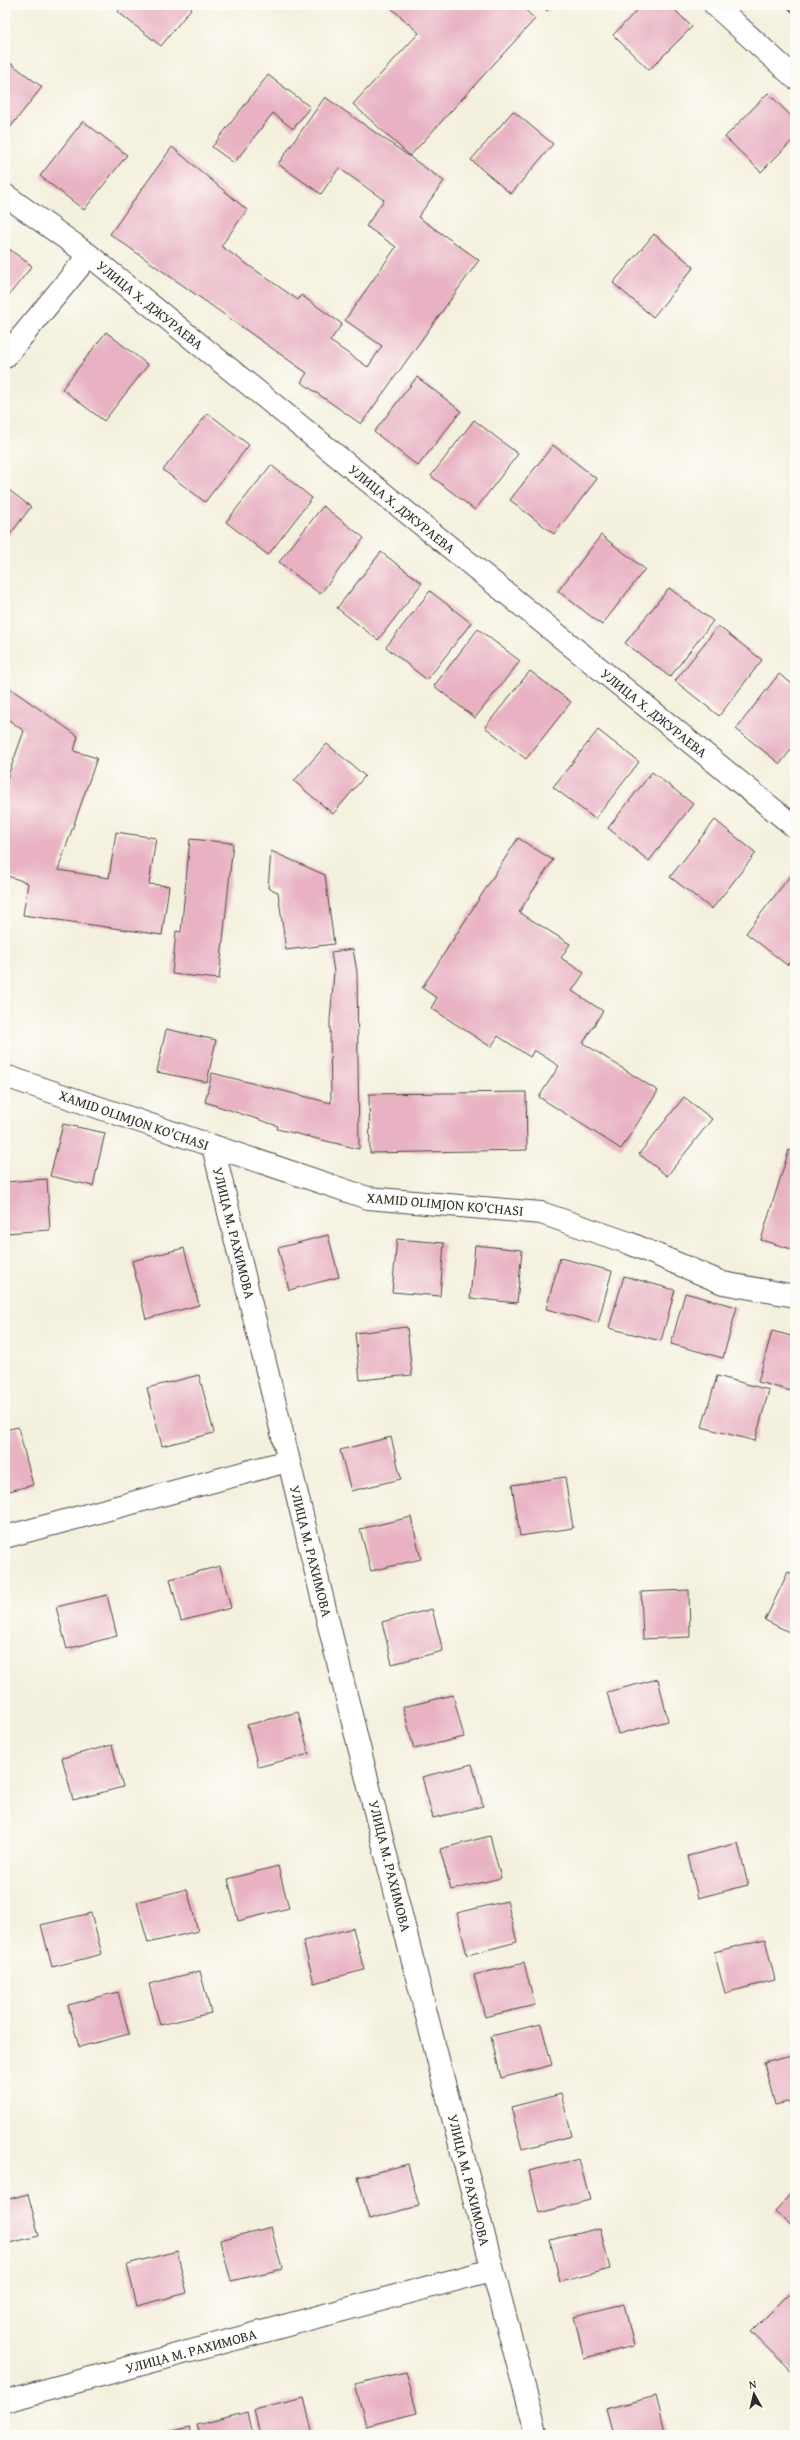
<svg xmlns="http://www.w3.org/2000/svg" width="800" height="2440" viewBox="0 0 800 2440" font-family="'Gentium Book Plus',serif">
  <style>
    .building { fill: #e8b2c3 }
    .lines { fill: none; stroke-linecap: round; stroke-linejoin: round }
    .minor-casing { stroke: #494946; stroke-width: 24 }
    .minor { stroke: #fff; stroke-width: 22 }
    .labels { text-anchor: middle; stroke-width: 3.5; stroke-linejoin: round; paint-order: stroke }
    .street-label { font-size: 14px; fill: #2b2b2b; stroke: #fdfcf7 }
  </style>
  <rect width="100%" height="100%" fill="#fdfcf7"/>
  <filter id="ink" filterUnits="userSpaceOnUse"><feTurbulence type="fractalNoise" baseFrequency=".025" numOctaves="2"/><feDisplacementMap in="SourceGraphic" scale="8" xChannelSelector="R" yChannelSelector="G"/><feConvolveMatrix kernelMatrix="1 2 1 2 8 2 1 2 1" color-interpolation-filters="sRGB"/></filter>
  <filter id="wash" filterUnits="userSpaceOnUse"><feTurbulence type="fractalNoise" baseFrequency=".012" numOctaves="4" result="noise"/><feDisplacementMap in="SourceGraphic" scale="16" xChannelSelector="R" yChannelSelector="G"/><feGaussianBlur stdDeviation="0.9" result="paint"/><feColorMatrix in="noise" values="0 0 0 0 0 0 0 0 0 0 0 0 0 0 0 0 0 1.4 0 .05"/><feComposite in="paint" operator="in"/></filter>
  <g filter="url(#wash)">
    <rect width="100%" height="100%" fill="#f4f0de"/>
    <g id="blocks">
      <!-- building -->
      <g class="building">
        <path d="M 123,5 L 194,5 L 161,46 L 118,12 Z"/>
        <path d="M 388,5 L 520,5 L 535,19 L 410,156 L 353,104 L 419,33 Z"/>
        <path d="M 541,5 L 552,5 L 547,11 Z"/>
        <path d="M 642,5 L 670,5 L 692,27 L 649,70 L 613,35 Z"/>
        <path d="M 785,5 L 795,5 L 795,15 Z"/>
        <path d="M 5,59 L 42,87 L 5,134 Z"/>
        <path d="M 268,75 L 310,107 L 293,129 L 273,113 L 234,163 L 212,147 Z"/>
        <path d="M 768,93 L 795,120 L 795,138 L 761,172 L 725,137 Z"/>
        <path d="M 325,97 L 444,181 L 418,217 L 479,260 L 361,424 L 301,382 L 307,373 L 110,234 L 172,147 L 247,210 L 221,246 L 298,300 L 301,295 L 342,324 L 330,341 L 368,367 L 382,346 L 345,320 L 396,247 L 366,226 L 384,200 L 339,168 L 321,194 L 278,164 Z"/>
        <path d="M 513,111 L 553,144 L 511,194 L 471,160 Z"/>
        <path d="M 83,121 L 127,155 L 84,210 L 40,176 Z"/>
        <path d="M 654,234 L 694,267 L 653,317 L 613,283 Z"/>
        <path d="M 5,246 L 32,266 L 5,300 Z"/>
        <path d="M 106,332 L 148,365 L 104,421 L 62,389 Z"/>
        <path d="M 417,377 L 461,411 L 418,466 L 374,432 Z"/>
        <path d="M 208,413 L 249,445 L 205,502 L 163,470 Z"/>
        <path d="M 474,420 L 518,454 L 475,510 L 431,476 Z"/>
        <path d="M 553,445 L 597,479 L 554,534 L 510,500 Z"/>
        <path d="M 271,465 L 312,498 L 268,555 L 226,522 Z"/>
        <path d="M 5,487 L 31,507 L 5,541 Z"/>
        <path d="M 323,506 L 364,538 L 320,594 L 279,562 Z"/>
        <path d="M 601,535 L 645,569 L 602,625 L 558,591 Z"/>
        <path d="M 381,552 L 422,583 L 378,640 L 337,608 Z"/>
        <path d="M 669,588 L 713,621 L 670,677 L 625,643 Z"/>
        <path d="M 430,591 L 471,623 L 427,680 L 386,647 Z"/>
        <path d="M 718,626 L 762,660 L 719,716 L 675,681 Z"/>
        <path d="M 478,629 L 520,661 L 475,718 L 434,686 Z"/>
        <path d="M 530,671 L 571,702 L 526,759 L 485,727 Z"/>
        <path d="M 779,674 L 795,686 L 795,744 L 780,764 L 736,729 Z"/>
        <path d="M 5,685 L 78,736 L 74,751 L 97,758 L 58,870 L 109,878 L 116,832 L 156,838 L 149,884 L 169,886 L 162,935 L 23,915 L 28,883 L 5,875 L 5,784 L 24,731 L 5,717 Z"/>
        <path d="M 598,730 L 639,762 L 595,819 L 553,787 Z"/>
        <path d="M 327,744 L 365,776 L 333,814 L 294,781 Z"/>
        <path d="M 652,772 L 693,804 L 649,861 L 608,828 Z"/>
        <path d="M 715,820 L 756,853 L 712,909 L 670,877 Z"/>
        <path d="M 518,838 L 553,860 L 519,912 L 570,944 L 561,958 L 584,973 L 572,991 L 603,1011 L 583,1043 L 658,1091 L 621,1149 L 539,1097 L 559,1066 L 534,1050 L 530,1057 L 498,1036 L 491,1047 L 431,1008 L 437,998 L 422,988 Z"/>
        <path d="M 190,839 L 233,843 L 219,979 L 172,974 L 176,931 L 181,932 Z"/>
        <path d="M 271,851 L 325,875 L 334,944 L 286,950 L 278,892 L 268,888 Z"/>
        <path d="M 790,876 L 795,880 L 795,956 L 787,965 L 746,933 Z"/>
        <path d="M 353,949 L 357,972 L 359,1149 L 277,1129 L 278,1126 L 205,1102 L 212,1073 L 331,1103 L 330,1021 L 334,972 L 331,952 Z"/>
        <path d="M 166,1029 L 216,1040 L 207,1082 L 157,1072 Z"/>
        <path d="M 526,1092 L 527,1150 L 370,1153 L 369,1094 Z"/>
        <path d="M 684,1097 L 712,1119 L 667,1176 L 639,1154 Z"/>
        <path d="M 63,1124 L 105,1133 L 93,1186 L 50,1176 Z"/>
        <path d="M 789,1150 L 795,1152 L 795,1250 L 761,1240 Z"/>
        <path d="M 47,1179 L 50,1230 L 5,1233 L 5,1182 Z"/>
        <path d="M 328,1235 L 339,1277 L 289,1290 L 278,1248 Z"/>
        <path d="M 397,1239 L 444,1243 L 440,1296 L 392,1292 Z"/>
        <path d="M 475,1245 L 522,1250 L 517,1303 L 470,1298 Z"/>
        <path d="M 184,1248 L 199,1305 L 146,1319 L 132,1261 Z"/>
        <path d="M 560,1258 L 612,1271 L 598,1323 L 546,1309 Z"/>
        <path d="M 624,1276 L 675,1290 L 661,1341 L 609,1328 Z"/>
        <path d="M 685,1293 L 737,1307 L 723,1358 L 671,1344 Z"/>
        <path d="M 407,1327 L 412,1375 L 360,1380 L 355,1333 Z"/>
        <path d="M 772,1331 L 795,1337 L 795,1392 L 758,1382 Z"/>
        <path d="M 199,1375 L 214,1433 L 162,1446 L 147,1388 Z"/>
        <path d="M 717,1376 L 769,1390 L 755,1441 L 702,1427 Z"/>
        <path d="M 18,1427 L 33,1485 L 5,1492 L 5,1430 Z"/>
        <path d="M 391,1437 L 401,1479 L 351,1491 L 340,1450 Z"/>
        <path d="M 565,1477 L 573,1528 L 520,1536 L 512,1485 Z"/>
        <path d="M 411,1517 L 421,1559 L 371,1571 L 360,1529 Z"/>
        <path d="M 220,1566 L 231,1608 L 181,1621 L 170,1579 Z"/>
        <path d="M 788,1572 L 795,1575 L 795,1635 L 765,1620 Z"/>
        <path d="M 689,1590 L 690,1637 L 643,1639 L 641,1592 Z"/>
        <path d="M 107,1595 L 117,1636 L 67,1649 L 56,1607 Z"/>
        <path d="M 432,1609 L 443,1651 L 392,1664 L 382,1622 Z"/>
        <path d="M 658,1679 L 668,1721 L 618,1734 L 607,1692 Z"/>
        <path d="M 453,1695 L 464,1737 L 414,1749 L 403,1707 Z"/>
        <path d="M 298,1712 L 309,1754 L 258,1767 L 247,1725 Z"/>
        <path d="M 112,1745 L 123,1787 L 73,1800 L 62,1758 Z"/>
        <path d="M 472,1764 L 483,1806 L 433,1818 L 422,1777 Z"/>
        <path d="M 490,1836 L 501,1878 L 451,1890 L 440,1849 Z"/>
        <path d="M 738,1843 L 748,1885 L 698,1898 L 688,1856 Z"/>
        <path d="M 278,1866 L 289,1908 L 238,1921 L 228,1879 Z"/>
        <path d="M 187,1889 L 198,1931 L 148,1943 L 137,1902 Z"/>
        <path d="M 507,1901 L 517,1942 L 467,1955 L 457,1913 Z"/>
        <path d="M 91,1913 L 102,1954 L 52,1967 L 41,1925 Z"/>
        <path d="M 353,1928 L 364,1970 L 314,1983 L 303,1941 Z"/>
        <path d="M 765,1939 L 775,1980 L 725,1993 L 714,1952 Z"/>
        <path d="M 524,1963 L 535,2005 L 485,2017 L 474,1975 Z"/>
        <path d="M 200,1971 L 211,2013 L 160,2025 L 149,1984 Z"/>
        <path d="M 118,1992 L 129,2034 L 79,2047 L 68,2005 Z"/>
        <path d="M 541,2024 L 552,2065 L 501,2078 L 491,2036 Z"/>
        <path d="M 795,2055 L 795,2100 L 775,2105 L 764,2063 Z"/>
        <path d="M 561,2094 L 572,2136 L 522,2149 L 511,2107 Z"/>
        <path d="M 579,2159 L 590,2200 L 539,2213 L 529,2171 Z"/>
        <path d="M 408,2164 L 419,2206 L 369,2219 L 358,2177 Z"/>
        <path d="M 795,2189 L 795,2229 L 775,2211 Z"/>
        <path d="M 28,2194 L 39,2236 L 5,2244 L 5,2200 Z"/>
        <path d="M 271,2227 L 282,2269 L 231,2281 L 220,2240 Z"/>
        <path d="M 600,2228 L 610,2269 L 560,2282 L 550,2240 Z"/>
        <path d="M 177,2251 L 187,2293 L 137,2306 L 127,2264 Z"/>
        <path d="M 795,2288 L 795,2375 L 751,2332 Z"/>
        <path d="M 624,2304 L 634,2346 L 584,2358 L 574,2316 Z"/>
        <path d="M 406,2372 L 417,2413 L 366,2426 L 355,2384 Z"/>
        <path d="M 656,2396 L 666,2435 L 613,2435 L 606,2409 Z"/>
        <path d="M 304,2398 L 313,2435 L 260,2435 L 254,2410 Z"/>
        <path d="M 248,2412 L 253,2435 L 200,2435 L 197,2425 Z"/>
        <path d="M 190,2427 L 192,2435 L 161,2435 L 161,2434 Z"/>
      </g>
    </g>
  </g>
  <g filter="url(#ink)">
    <use href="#blocks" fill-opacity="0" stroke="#494946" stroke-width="1"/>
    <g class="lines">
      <defs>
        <g id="minor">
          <path d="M 715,5 L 795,78"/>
          <path d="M 5,195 L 89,255 L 795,827"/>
          <path d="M 5,357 L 89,255"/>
          <path d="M 5,1076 L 368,1198 L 541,1213 L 629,1243 L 723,1283 L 795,1296"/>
          <path d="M 213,1146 C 316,1577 421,2007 537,2435"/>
          <path d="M 5,1537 L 288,1461"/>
          <path d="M 5,2401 L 492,2270"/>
        </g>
      </defs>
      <!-- minor casing -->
      <use href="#minor" class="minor-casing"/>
      <!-- minor -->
      <use href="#minor" class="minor"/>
    </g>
  </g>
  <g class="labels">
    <!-- street labels -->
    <g class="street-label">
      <text transform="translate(150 305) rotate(39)" y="5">УЛИЦА Х. ДЖУРАЕВА</text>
      <text transform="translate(402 509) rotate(39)" y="5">УЛИЦА Х. ДЖУРАЕВА</text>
      <text transform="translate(654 713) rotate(39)" y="5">УЛИЦА Х. ДЖУРАЕВА</text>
      <text transform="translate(134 1120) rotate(19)" y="5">XAMID OLIMJON KO'CHASI</text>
      <text transform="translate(445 1204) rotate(5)" y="5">XAMID OLIMJON KO'CHASI</text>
      <text transform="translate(234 1233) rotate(76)" y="5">УЛИЦА М. РАХИМОВА</text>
      <text transform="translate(311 1551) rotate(76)" y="5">УЛИЦА М. РАХИМОВА</text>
      <text transform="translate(390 1866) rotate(76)" y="5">УЛИЦА М. РАХИМОВА</text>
      <text transform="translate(469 2180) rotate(76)" y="5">УЛИЦА М. РАХИМОВА</text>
      <text transform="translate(191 2351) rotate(-15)" y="5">УЛИЦА М. РАХИМОВА</text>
    </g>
  </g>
  <!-- margin -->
  <rect width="800" height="2440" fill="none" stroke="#fdfcf7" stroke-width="20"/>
  <!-- north arrow -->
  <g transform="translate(754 2394) rotate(352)" stroke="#fdfcf7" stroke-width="3" paint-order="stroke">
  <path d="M0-3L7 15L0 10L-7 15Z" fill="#2b2b2b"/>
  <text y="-6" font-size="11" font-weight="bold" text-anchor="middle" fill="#2b2b2b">N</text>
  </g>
</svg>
